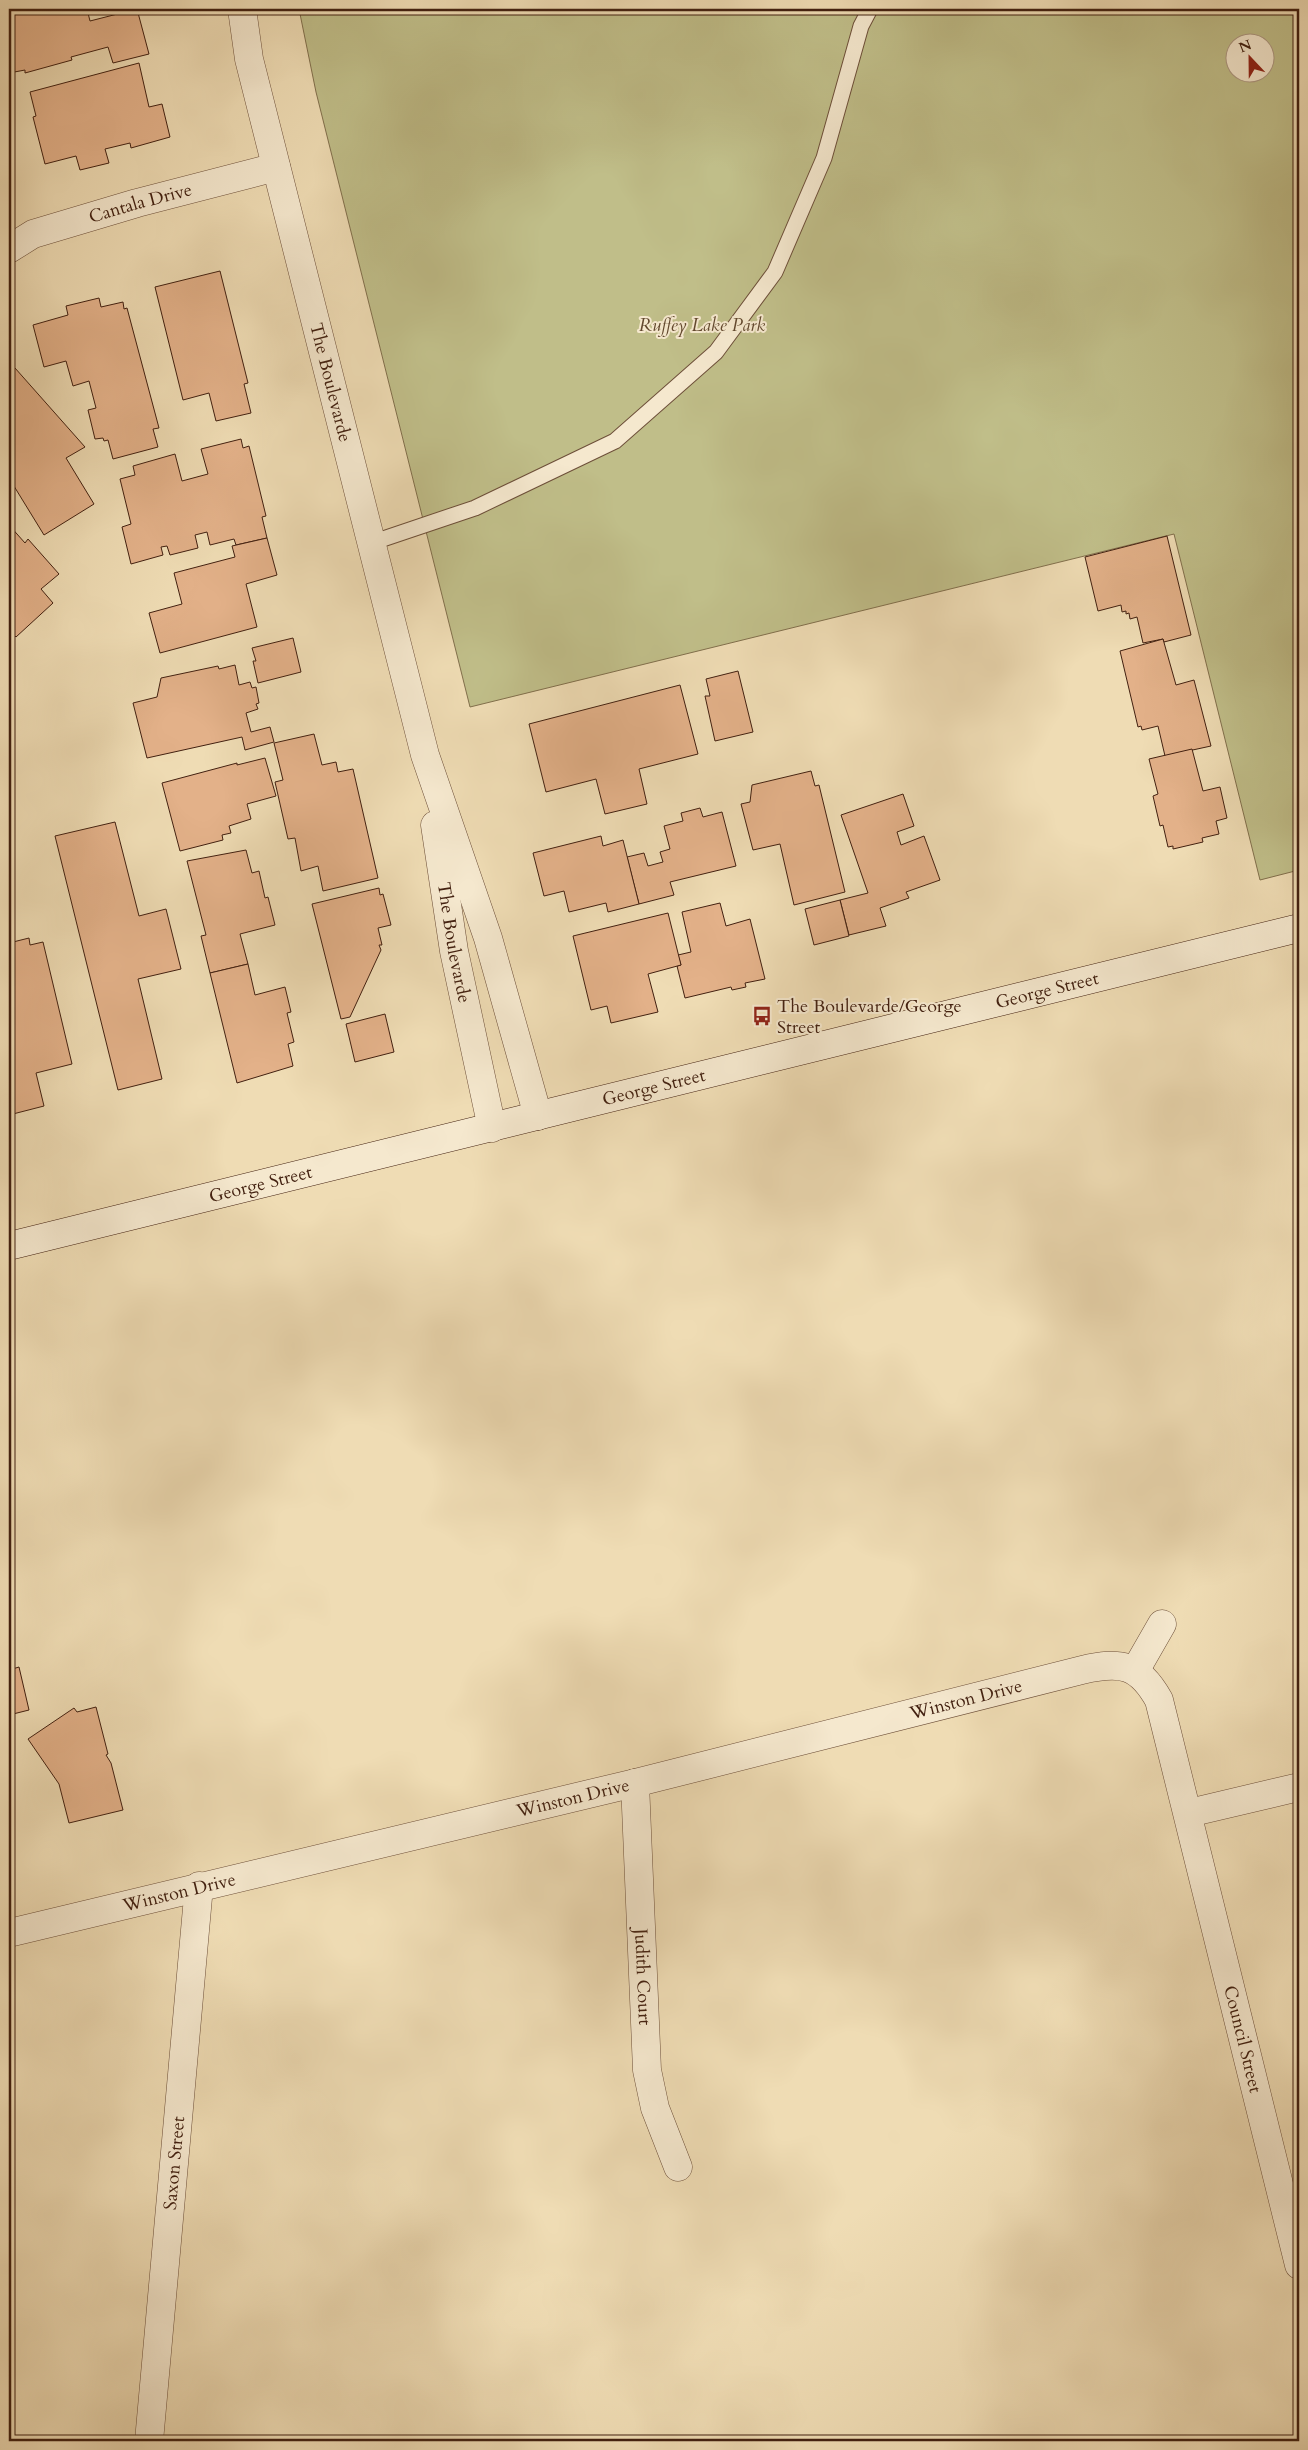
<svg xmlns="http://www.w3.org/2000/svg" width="1308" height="2450" viewBox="0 0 1308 2450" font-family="Cardo,serif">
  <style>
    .green { fill: #c0be89; stroke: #816f4c; fill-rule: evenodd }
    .building { fill: #e3b189; stroke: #422010 }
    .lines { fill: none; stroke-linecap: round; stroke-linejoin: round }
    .lane-casing { stroke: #6d4f39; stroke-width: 17 }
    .street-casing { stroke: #6d4f39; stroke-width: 29 }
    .secondary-casing { stroke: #422010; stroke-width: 29 }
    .lane { stroke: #f5e8ce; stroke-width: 15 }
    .street { stroke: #f5e8ce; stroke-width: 28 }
    .secondary { stroke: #f5e8ce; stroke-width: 28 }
    .labels { text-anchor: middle; stroke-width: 4; stroke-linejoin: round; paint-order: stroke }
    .street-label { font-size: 18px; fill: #422010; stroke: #f5e8ce }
    .park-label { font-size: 18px; font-style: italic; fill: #62482e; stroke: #f5e8ce }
    .poi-label { font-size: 18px; fill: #422010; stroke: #f5e8ce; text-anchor: start }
  </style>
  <rect width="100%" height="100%" fill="#efdcb4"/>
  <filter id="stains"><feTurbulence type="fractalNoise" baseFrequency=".004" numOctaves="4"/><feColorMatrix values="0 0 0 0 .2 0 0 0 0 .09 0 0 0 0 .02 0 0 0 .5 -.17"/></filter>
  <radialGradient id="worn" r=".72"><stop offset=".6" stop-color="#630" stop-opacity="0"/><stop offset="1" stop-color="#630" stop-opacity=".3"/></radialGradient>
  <!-- green -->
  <path class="green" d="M 299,9 L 1299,9 L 1299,870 L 1260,880 L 1174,534 L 470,707 L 316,92 ZM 1236,42 L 1266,42 L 1266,72 L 1236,72 Z"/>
  <!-- building -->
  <g class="building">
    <path d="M 9,9 L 87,9 L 90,21 L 137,9 L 149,54 L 113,63 L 108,47 L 71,57 L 72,60 L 25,73 L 25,70 L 9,73 Z"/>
    <path d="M 139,63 L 149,107 L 162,104 L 170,137 L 131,148 L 130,143 L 105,149 L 109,163 L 80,170 L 76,156 L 45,164 L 33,117 L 36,116 L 30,92 Z"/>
    <path d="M 220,271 L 248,383 L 244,384 L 251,413 L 216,421 L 209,393 L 183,400 L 155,287 Z"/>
    <path d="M 99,298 L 101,307 L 123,302 L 124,309 L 127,308 L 159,428 L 153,429 L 158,447 L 113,459 L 108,440 L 104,441 L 103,438 L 95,439 L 88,410 L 96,408 L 89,381 L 73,386 L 66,361 L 44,367 L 33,325 L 68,315 L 66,306 Z"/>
    <path d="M 9,368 L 10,371 L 15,368 L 85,447 L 66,458 L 94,504 L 44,535 L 9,478 Z"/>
    <path d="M 241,439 L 243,448 L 249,446 L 266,516 L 262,517 L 267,538 L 236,545 L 234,539 L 210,545 L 207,532 L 195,535 L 198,548 L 170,555 L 167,546 L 161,547 L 163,555 L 131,564 L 122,527 L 131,524 L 120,479 L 135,475 L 133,466 L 175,454 L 182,481 L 208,474 L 201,449 Z"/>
    <path d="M 9,525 L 25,543 L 28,539 L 59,574 L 41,589 L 53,603 L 16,637 L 13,634 L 9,637 Z"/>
    <path d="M 1167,536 L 1191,635 L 1164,642 L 1163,639 L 1143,643 L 1137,617 L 1130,619 L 1129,613 L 1126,614 L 1126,611 L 1122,612 L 1121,605 L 1098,611 L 1085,557 Z"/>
    <path d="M 267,538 L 277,575 L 246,584 L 257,627 L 160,653 L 149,613 L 182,604 L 174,573 L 235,557 L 232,546 Z"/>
    <path d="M 293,638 L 301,672 L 258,683 L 253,661 L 256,661 L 252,648 Z"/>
    <path d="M 1163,639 L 1176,685 L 1194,680 L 1211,746 L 1165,756 L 1158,726 L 1142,730 L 1141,726 L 1138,727 L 1120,651 Z"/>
    <path d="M 235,665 L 239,685 L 250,682 L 252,688 L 256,687 L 259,703 L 256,704 L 258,709 L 246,713 L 251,732 L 270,727 L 274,742 L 245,750 L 242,737 L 147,758 L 133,703 L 157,697 L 161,678 L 218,666 L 219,669 Z"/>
    <path d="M 738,671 L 753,732 L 715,741 L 705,696 L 710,696 L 706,679 Z"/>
    <path d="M 680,685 L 698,754 L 639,769 L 647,804 L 605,814 L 596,779 L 546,792 L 529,724 Z"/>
    <path d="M 314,734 L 322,765 L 336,762 L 338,772 L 353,769 L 378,878 L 323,891 L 318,866 L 301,871 L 295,838 L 288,839 L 275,782 L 283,780 L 274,743 Z"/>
    <path d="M 1192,749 L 1203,791 L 1220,787 L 1227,818 L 1216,821 L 1219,834 L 1202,838 L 1203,842 L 1173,849 L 1173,846 L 1168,847 L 1163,825 L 1160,826 L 1153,796 L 1158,794 L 1149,759 Z"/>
    <path d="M 265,758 L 276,796 L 247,804 L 251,819 L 229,826 L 231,833 L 222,835 L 223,840 L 180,851 L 162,783 L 237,763 L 237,765 Z"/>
    <path d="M 811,771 L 815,786 L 819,785 L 845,892 L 794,905 L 780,844 L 753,850 L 741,804 L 750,802 L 752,785 Z"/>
    <path d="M 903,794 L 914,826 L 897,832 L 901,845 L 924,836 L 940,880 L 906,892 L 909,898 L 880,908 L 886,926 L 849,935 L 840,900 L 868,893 L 841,815 Z"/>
    <path d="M 700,808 L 703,817 L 722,812 L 736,866 L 670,882 L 674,895 L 639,904 L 627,857 L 644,853 L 648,866 L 663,862 L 660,852 L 670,849 L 664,826 L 683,821 L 681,813 Z"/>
    <path d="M 115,822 L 139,916 L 166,909 L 181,969 L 138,979 L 162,1079 L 118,1090 L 55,836 Z"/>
    <path d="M 601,836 L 603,846 L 623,840 L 639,904 L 608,912 L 606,903 L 569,912 L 564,891 L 544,896 L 533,853 Z"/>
    <path d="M 246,850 L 252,873 L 259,871 L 265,898 L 268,897 L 275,925 L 240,934 L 248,964 L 210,973 L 201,936 L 206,935 L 187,861 Z"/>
    <path d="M 379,888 L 380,895 L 383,894 L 391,925 L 378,928 L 382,945 L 379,945 L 381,950 L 350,1017 L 341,1019 L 312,904 Z"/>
    <path d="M 840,900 L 849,936 L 814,945 L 805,909 Z"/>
    <path d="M 720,903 L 726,926 L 750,919 L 765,979 L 745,983 L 746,987 L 732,990 L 731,987 L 685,998 L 677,966 L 681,965 L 678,955 L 691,952 L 682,912 Z"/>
    <path d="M 668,913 L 681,965 L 648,974 L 658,1012 L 611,1023 L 607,1006 L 591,1010 L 573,936 Z"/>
    <path d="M 29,938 L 30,945 L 43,942 L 72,1064 L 36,1073 L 44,1106 L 9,1115 L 9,943 Z"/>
    <path d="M 248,964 L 255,995 L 285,987 L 291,1012 L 287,1013 L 294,1042 L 288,1044 L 293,1066 L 237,1083 L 210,973 Z"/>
    <path d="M 385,1014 L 394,1052 L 355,1062 L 346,1024 Z"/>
    <path d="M 19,1667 L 29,1710 L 9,1715 L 9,1670 Z"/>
    <path d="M 96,1707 L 108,1754 L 106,1755 L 111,1763 L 123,1810 L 69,1823 L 59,1784 L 28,1739 L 74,1708 L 77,1712 Z"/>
  </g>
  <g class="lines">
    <defs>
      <path id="lane" d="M 371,543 L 475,508 L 615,441 L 716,352 L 775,272 L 824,158 L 861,26 L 870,9"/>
      <g id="street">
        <path id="s1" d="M 242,9 L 249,59 L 425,755 L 488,938 L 538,1116"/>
        <path id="s2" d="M 9,249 L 33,234 L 137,203 L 276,167"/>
        <path id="s3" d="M 435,825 L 454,951 L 492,1128"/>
        <path d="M 1135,1671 L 1162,1624"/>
        <path id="s4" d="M 635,1783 L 647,2070 L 655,2108 L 678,2167"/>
        <path d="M 1189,1813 L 1299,1787"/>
        <path id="s5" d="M 9,1933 L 635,1783 L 1082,1670 C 1121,1661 1139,1664 1159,1700 L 1299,2265"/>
        <path id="s6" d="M 149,2441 L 199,1886"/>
      </g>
      <g id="secondary">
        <path id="s7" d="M 9,1246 L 1299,928"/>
      </g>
    </defs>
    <!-- lane casing -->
    <use href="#lane" class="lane-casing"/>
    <!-- street casing -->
    <use href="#street" class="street-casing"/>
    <!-- secondary casing -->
    <use href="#secondary" class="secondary-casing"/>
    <!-- lane -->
    <use href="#lane" class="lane"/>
    <!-- street -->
    <use href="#street" class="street"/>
    <!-- secondary -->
    <use href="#secondary" class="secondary"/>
  </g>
  <!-- icons -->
  <defs>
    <symbol id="bus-bare" viewBox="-9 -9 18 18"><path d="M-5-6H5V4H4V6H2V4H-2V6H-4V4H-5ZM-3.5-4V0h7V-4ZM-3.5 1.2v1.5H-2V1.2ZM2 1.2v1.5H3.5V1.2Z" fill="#8f2418" stroke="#f5e8ce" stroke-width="2.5" paint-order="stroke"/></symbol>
  </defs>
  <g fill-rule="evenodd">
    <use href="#bus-bare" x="748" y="1002" width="28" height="28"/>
  </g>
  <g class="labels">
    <!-- street labels -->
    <g class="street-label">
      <text dy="6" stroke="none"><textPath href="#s2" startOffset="140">Cantala Drive</textPath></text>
      <text dy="6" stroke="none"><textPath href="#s1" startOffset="384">The Boulevarde</textPath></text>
      <text dy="6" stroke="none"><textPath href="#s3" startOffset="119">The Boulevarde</textPath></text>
      <text dy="6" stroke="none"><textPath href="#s7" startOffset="1069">George Street</textPath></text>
      <text dy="6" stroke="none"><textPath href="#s7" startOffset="664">George Street</textPath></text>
      <text dy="6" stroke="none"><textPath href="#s7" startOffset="259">George Street</textPath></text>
      <text dy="6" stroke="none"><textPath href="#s5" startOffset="985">Winston Drive</textPath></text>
      <text dy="6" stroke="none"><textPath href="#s5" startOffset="580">Winston Drive</textPath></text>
      <text dy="6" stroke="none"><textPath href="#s5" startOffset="175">Winston Drive</textPath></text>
      <text dy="6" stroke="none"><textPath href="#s4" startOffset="194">Judith Court</textPath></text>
      <text dy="6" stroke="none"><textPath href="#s5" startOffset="1546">Council Street</textPath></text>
      <text dy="6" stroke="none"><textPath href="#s6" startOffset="279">Saxon Street</textPath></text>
    </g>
    <!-- park labels -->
    <g class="park-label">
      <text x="702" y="331">Ruffey Lake Park</text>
    </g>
    <!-- poi labels -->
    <g class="poi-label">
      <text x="777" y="1012">The Boulevarde/George<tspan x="777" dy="21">Street</tspan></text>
    </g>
  </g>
  <!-- margin -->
  <rect width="1308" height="2450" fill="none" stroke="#efdcb4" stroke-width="30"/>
  <rect x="10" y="10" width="1288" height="2430" fill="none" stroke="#422010" stroke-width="2.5"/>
  <rect x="15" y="15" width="1278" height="2420" fill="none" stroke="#422010"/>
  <!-- north arrow -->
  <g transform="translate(1250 58) rotate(338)"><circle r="24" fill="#f5e8ce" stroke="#ad9882"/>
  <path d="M0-4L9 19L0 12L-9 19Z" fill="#8f2418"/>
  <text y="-8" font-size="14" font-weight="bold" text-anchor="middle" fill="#422010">N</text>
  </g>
  <rect width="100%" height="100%" filter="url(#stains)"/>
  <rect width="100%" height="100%" fill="url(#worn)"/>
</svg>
